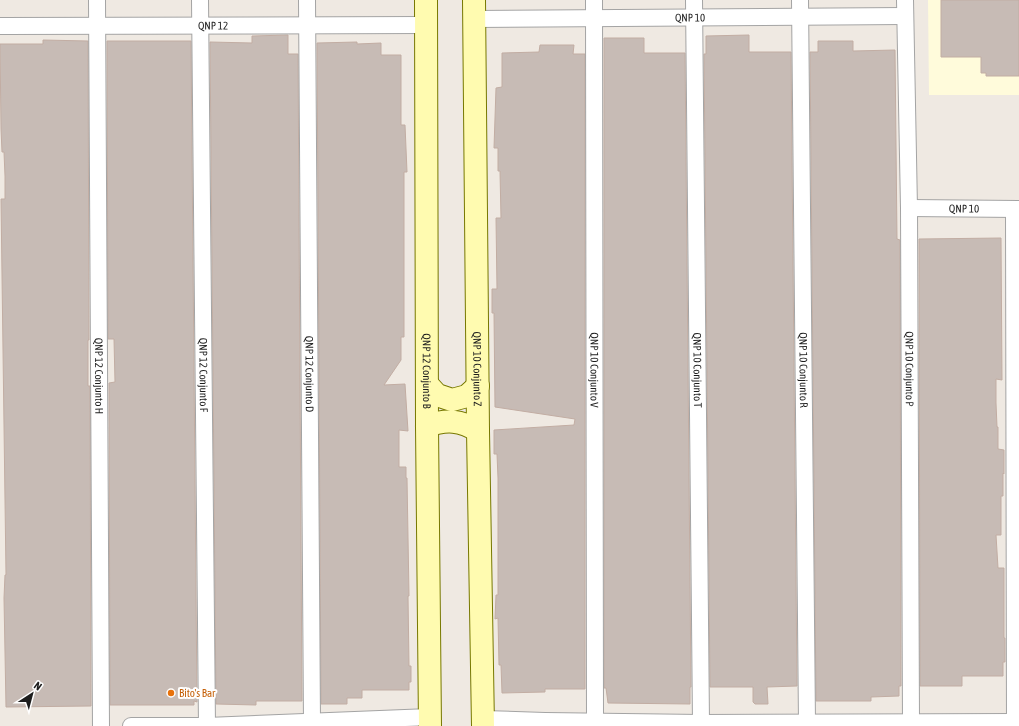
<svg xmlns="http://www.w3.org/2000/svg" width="1019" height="726" viewBox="0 0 1019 726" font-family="'Asap Condensed',sans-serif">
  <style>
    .education { fill: #fffbdb }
    .building { fill: #c7bbb5; stroke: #c2ada3 }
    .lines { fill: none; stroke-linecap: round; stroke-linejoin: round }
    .street-casing { stroke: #a4a4a4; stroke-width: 18 }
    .secondary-casing { stroke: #777800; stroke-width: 24 }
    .street { stroke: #fff; stroke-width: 16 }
    .secondary { stroke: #fffbb0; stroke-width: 22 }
    .food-dot { fill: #e8710a; stroke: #fff; stroke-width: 1.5 }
    .labels { text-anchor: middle; stroke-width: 4; stroke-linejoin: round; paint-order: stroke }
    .street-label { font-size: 11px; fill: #1d1d1d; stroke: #fff }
    .food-label { font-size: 11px; fill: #c56008; stroke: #fff; text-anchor: start }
  </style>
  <rect width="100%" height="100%" fill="#efe9e2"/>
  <!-- education -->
  <path class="education" d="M 928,0 L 1019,0 L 1019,95 L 929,95 Z"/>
  <!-- building -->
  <g class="building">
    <path d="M 941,0 L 1019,0 L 1019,76 L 986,76 L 986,73 L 981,73 L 981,57 L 941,57 Z"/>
    <path d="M 288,35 L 288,54 L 298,54 L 302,701 L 256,701 L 256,705 L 216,704 L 210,42 L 252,43 L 252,36 Z"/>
    <path d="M 749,35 L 749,52 L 791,52 L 797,686 L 767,687 L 768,704 L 755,704 L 753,702 L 753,687 L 710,687 L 704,54 L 706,54 L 706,36 Z"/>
    <path d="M 604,38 L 644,38 L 644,53 L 685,53 L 691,687 L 690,687 L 690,704 L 608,703 L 606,688 L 604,688 Z"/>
    <path d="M 43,40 L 88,41 L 89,340 L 88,340 L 88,386 L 90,386 L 91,706 L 6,707 L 4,598 L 5,575 L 6,575 L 1,199 L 5,199 L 5,176 L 4,152 L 2,152 L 1,129 L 0,44 L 43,44 Z"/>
    <path d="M 107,41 L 191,41 L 197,702 L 194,701 L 194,705 L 110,705 L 109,383 L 115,382 L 114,339 L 108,339 Z"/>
    <path d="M 818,41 L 853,41 L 853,51 L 895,50 L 897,239 L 900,240 L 901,686 L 899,686 L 899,696 L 871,697 L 871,701 L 816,701 L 810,52 L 818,52 Z"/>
    <path d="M 357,42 L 357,44 L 381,43 L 381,55 L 401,55 L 401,125 L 405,125 L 407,172 L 404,172 L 404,337 L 401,337 L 401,360 L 384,385 L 405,384 L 408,431 L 399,430 L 399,467 L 406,467 L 406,478 L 407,478 L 409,596 L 408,596 L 409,666 L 411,666 L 411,682 L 409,682 L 409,690 L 362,690 L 362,698 L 347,698 L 347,704 L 321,704 L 317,43 Z"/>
    <path d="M 540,45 L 574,45 L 573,54 L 585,54 L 585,689 L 545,689 L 545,692 L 502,693 L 501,665 L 499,665 L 498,618 L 495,619 L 496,595 L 498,595 L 498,478 L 497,454 L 494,454 L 494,430 L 574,425 L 575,419 L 495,407 L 494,313 L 492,313 L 492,289 L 497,289 L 496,218 L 501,218 L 500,171 L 498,171 L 498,148 L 494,148 L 496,88 L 502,87 L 502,53 L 539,52 Z"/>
    <path d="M 1001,238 L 1002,380 L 996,379 L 996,403 L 997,427 L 998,427 L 998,449 L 1004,450 L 1004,474 L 1003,473 L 1003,496 L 1001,496 L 1001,535 L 996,535 L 998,568 L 1004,568 L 1004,638 L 1005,638 L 1005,662 L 1003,662 L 1003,676 L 962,676 L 962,686 L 920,686 L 919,239 Z"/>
  </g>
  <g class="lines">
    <defs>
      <g id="street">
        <path id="s1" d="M 97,0 L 101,726"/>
        <path id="s2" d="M 200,0 L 207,726"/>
        <path id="s3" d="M 307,0 L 312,721"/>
        <path id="s4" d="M 594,0 L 595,722"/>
        <path id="s5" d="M 694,0 L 701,723"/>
        <path id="s6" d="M 800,0 L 807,723"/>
        <path id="s7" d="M 905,0 L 909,208 L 911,722"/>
        <path id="s8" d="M 474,19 L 905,16"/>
        <path id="s9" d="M 0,26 L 426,25"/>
        <path id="s10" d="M 909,208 L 1019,209"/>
        <path d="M 1014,209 L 1015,722"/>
        <path d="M 483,719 L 545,721 L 701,723 L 1019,722"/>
        <path d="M 131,726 L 207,726 L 430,717"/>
      </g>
      <g id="secondary">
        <path id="s11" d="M 426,0 L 427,426 L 430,726"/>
        <path id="s12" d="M 474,0 L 478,431 L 483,726"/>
        <path d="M 427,384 L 437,395 L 452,400 L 467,396 L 478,386"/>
        <path d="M 427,426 C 446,419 461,420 478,431"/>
      </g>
    </defs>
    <!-- street casing -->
    <use href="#street" class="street-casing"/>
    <!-- secondary casing -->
    <use href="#secondary" class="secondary-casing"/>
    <!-- street -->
    <use href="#street" class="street"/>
    <!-- secondary -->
    <use href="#secondary" class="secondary"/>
  </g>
  <!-- markers -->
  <circle class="food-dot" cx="171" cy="693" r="4"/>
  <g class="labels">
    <!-- street labels -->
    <g class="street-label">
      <text dy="4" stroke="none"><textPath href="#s8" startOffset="216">QNP 10</textPath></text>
      <text dy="4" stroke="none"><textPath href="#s9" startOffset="213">QNP 12</textPath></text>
      <text dy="4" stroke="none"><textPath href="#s10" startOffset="55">QNP 10</textPath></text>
      <text dy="4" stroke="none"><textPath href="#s12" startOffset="369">QNP 10 Conjunto Z</textPath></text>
      <text dy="4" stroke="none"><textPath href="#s7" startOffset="369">QNP 10 Conjunto P</textPath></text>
      <text dy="4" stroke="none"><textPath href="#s4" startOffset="370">QNP 10 Conjunto V</textPath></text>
      <text dy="4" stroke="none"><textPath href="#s5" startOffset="370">QNP 10 Conjunto T</textPath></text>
      <text dy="4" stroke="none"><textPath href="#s6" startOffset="370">QNP 10 Conjunto R</textPath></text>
      <text dy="4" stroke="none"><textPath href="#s11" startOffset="371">QNP 12 Conjunto B</textPath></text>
      <text dy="4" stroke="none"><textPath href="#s3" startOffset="374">QNP 12 Conjunto D</textPath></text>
      <text dy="4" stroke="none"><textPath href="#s2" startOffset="375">QNP 12 Conjunto F</textPath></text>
      <text dy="4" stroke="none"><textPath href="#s1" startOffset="376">QNP 12 Conjunto H</textPath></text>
    </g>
    <!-- food labels -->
    <g class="food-label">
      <text x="179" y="697">Bito's Bar</text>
    </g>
  </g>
  <!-- north arrow -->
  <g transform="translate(32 694) rotate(36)" stroke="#ffffff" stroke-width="3" paint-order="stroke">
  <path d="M0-3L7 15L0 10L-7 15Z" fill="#1d1d1d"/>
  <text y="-6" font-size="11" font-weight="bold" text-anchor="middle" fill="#1d1d1d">N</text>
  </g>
</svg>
